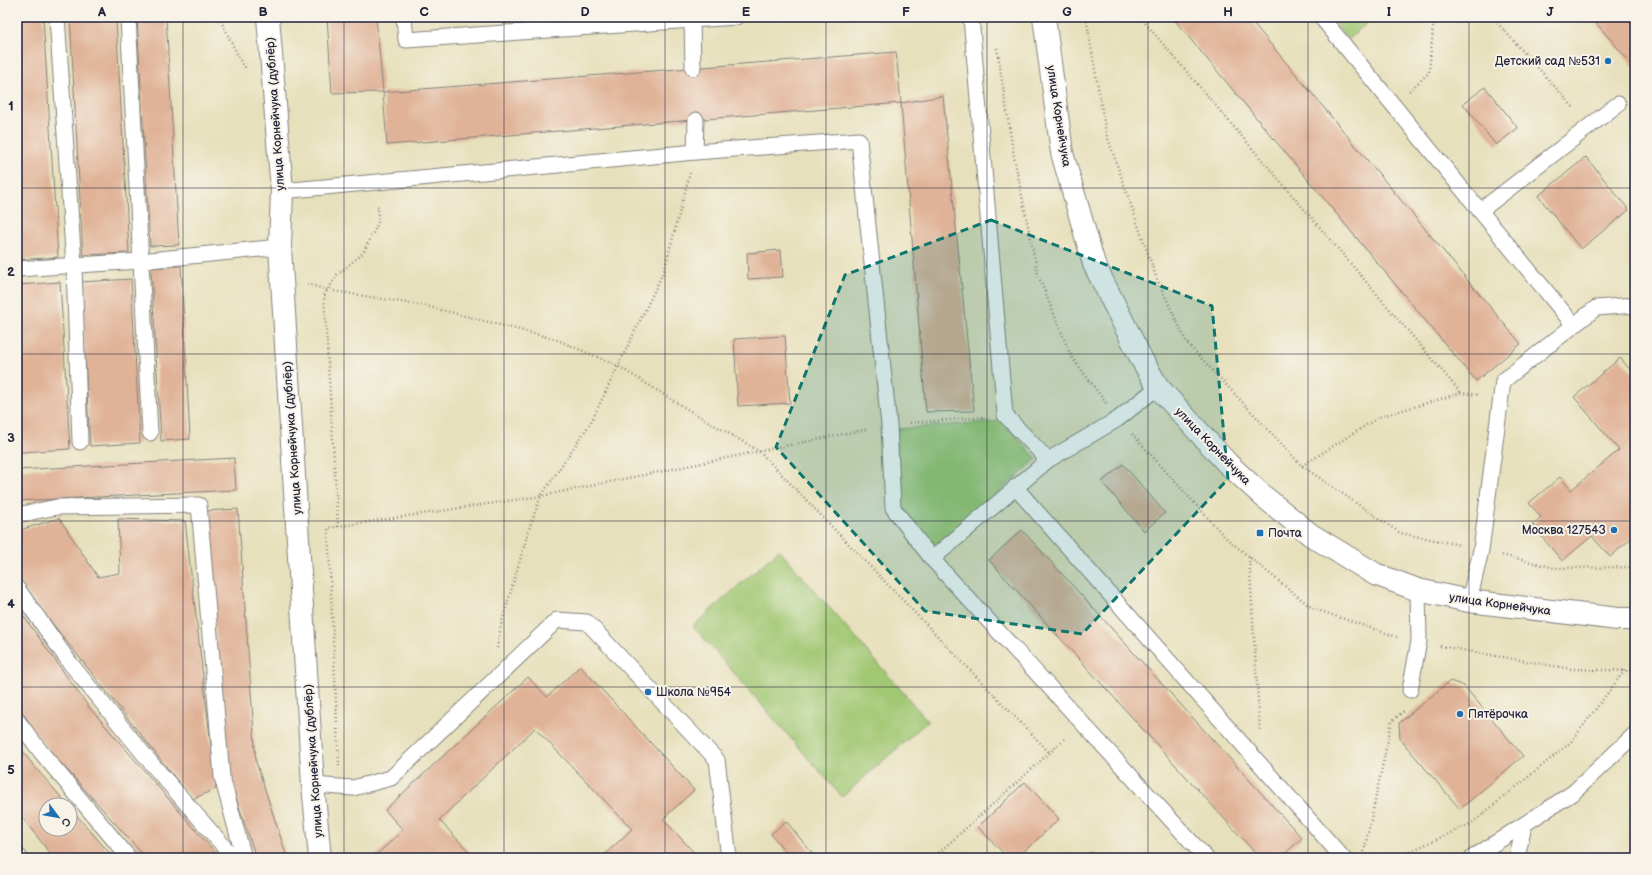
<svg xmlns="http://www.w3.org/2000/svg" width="1652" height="875" viewBox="0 0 1652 875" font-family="'Balsamiq Sans',sans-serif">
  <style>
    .green { fill: #a1c873; stroke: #627557 }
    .building { fill: #e0b398 }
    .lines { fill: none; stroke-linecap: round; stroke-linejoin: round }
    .service-casing { stroke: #84817c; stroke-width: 17 }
    .minor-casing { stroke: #84817c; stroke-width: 24 }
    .tertiary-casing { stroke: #84817c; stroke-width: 24 }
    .path { stroke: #84817c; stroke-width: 2.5; stroke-dasharray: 1 3; stroke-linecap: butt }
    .service { stroke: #fff; stroke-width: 15 }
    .minor { stroke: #fff; stroke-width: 22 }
    .tertiary { stroke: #fff; stroke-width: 22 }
    .marked { fill: #0f766e; fill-opacity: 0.2; stroke: #0f766e; stroke-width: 3; stroke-dasharray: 8 5; stroke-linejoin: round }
    .grid { fill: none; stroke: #22223b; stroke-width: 1; stroke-opacity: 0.55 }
    .poi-dot { fill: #1f6fb2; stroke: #f7f3e8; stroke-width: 1.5 }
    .labels { text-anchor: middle; stroke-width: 4; stroke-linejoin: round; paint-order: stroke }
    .poi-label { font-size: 12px; fill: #22223b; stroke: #f7f3e8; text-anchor: start }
    .street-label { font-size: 12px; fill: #22223b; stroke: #f7f3e8 }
    .neatline { fill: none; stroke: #22223b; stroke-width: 1.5 }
    .grid-label { font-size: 13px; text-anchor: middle; font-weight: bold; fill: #22223b }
  </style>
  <rect width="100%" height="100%" fill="#f7f3e8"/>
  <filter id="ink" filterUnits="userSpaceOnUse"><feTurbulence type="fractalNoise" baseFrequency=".025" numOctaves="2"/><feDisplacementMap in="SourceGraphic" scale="8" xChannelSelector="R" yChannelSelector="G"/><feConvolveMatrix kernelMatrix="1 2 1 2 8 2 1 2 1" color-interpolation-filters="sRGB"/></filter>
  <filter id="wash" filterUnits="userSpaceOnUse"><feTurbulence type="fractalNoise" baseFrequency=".012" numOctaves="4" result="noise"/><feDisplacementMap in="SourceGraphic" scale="16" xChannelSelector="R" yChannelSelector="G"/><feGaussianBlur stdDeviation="0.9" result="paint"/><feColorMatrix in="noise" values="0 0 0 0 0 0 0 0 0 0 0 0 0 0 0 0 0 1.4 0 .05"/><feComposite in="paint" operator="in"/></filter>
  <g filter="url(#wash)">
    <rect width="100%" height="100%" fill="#e7e0bc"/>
    <!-- green -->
    <g class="green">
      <path d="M 1329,17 L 1374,17 L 1348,39 Z"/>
      <path d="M 1002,421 L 1037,459 L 933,549 L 899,503 L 896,429 Z"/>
      <path d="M 779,550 L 928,721 L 842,797 L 693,626 Z"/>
    </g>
    <g id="blocks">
      <!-- building -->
      <g class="building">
        <path d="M 17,17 L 43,17 L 58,257 L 17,260 Z"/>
        <path d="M 70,17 L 116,17 L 129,253 L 83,255 Z"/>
        <path d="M 137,17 L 166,17 L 179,245 L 150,246 Z"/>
        <path d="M 327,17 L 376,17 L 383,92 L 332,93 Z"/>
        <path d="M 1172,17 L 1248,17 L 1521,344 L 1476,381 Z"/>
        <path d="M 1591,17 L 1635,17 L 1635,68 Z"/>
        <path d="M 896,52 L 901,103 L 943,96 L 974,411 L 926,412 L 901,103 L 387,145 L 383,92 Z"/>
        <path d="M 1485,87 L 1518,128 L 1496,145 L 1463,104 Z"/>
        <path d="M 1586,157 L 1629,210 L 1581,249 L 1538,196 Z"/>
        <path d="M 781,250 L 783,277 L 748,279 L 747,253 Z"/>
        <path d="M 181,266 L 190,439 L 161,441 L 151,268 Z"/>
        <path d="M 131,279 L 140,443 L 90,446 L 81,282 Z"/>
        <path d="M 60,282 L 70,449 L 21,452 L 17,380 L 17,285 Z"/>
        <path d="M 785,336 L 790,403 L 738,406 L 734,339 Z"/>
        <path d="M 1620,358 L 1635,375 L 1635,535 L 1610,557 L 1592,536 L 1562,561 L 1532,525 L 1541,517 L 1529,503 L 1560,477 L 1571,490 L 1619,450 L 1574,397 Z"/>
        <path d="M 234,458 L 236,490 L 17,501 L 17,470 Z"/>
        <path d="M 1123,464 L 1165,513 L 1144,531 L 1102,482 Z"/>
        <path d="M 238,509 L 256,762 L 286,854 L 275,858 L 256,858 L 225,764 L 206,511 Z"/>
        <path d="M 59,518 L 98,577 L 120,573 L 118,519 L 185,521 L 216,789 L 192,799 L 17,579 L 17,531 Z"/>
        <path d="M 1022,530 L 1302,838 L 1280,858 L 1260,858 L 989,560 Z"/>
        <path d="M 17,607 L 88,706 L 220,858 L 146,858 L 43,743 L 17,704 Z"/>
        <path d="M 580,666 L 694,790 L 663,819 L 699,858 L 601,858 L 632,829 L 535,728 L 439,820 L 475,858 L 373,858 L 403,830 L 385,810 L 528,677 L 547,697 Z"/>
        <path d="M 1450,681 L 1464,686 L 1523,756 L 1460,809 L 1400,739 L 1399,723 Z"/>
        <path d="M 17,744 L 33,765 L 68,805 L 46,805 L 46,829 L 70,829 L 70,808 L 114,858 L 54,858 L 17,811 Z"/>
        <path d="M 1025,782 L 1059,819 L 1017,858 L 1008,858 L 978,827 Z"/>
        <path d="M 786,821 L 816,858 L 791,858 L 771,834 Z"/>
        <path d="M 1092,852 L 1097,858 L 1086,858 Z"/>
      </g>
    </g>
  </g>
  <g filter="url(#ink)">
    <use href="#blocks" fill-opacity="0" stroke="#84817c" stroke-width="1"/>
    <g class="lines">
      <defs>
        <g id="service">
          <path d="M 57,17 L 74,266 L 80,442"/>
          <path d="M 128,17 L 150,433"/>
          <path d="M 404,17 L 406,40 L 692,20 L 693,68"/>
          <path d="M 971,17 L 1005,415 L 1048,460"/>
          <path d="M 1321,17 L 1573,324"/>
          <path d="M 692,20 L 736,17"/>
          <path d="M 696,120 L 695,152 L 859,140 L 889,425 L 893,508 L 932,559 L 1048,460 L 1118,419 L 1158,387"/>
          <path d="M 282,191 L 695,152"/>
          <path d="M 1480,211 L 1618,104"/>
          <path d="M 17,269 L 140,261 L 280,247"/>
          <path d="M 1015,487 L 1343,858"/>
          <path d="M 17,515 L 57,507 L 199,505 L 222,777 L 244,858"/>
          <path d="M 932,559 L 1206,858"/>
          <path d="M 17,588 L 70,663 L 151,763 L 234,858"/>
          <path d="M 1469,601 L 1481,550 L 1503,381 L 1596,308 L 1634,305 L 1635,307"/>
          <path d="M 1410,690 L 1419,641 L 1418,590"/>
          <path d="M 17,720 L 41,752 L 129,858"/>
          <path d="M 313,785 L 353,788 L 391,778 L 557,620 L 587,622 L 717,760 L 729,858"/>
          <path d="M 17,855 L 20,858"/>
          <path d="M 1472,858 L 1574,792 L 1635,734"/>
          <path d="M 1517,858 L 1524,825"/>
        </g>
        <path id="minor" d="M 268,17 L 282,191 L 280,247 L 313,785 L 320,858"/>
        <path id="tertiary" d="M 1044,17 L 1062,153 L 1094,264 L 1142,360 L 1158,387 L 1227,463 L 1263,496 L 1311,535 L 1375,574 L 1418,590 L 1469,601 L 1618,619 L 1635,619"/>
      </defs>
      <!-- service casing -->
      <use href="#service" class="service-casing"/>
      <!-- minor casing -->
      <use href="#minor" class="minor-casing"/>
      <!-- tertiary casing -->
      <use href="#tertiary" class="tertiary-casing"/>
      <!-- path -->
      <g class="path">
        <path d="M 219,17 L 242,64 L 247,69"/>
        <path d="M 1086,17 L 1106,133 L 1156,277 L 1187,343 L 1302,466 L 1400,533 L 1460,545"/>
        <path d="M 1140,17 L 1461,393"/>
        <path d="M 1492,17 L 1575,109"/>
        <path d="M 997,48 L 1014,157 L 1038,275 L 1071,356 L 1106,403"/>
        <path d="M 1409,91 L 1429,73 L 1434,17"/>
        <path d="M 307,284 L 328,290 L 426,306 L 555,339 L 618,366 L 687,409 L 759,451 L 1050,753"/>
        <path d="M 910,423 L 985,417"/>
        <path d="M 1132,434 L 1226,538 L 1312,608 L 1397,637"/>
        <path d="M 1302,466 L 1379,417 L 1461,393 L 1479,395"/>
        <path d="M 338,527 L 324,296 L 337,275 L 363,253 L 378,223 L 378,204"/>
        <path d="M 1502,555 L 1555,568 L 1635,567"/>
        <path d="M 1249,557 L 1260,732"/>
        <path d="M 1440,646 L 1571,669 L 1635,671"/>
        <path d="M 497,648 L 501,625 L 530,526 L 541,496 L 591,422 L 664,271 L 690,173"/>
        <path d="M 339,766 L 328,528 L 541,496 L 868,429"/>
        <path d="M 1364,852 L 1392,721 L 1405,710"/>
        <path d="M 933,858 L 1066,738"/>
        <path d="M 1396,858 L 1472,823 L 1571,742 L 1625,670"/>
      </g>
      <!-- service -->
      <use href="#service" class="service"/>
      <!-- minor -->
      <use href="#minor" class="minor"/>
      <!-- tertiary -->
      <use href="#tertiary" class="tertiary"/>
    </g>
  </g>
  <!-- marked area -->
  <path class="marked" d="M 991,220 L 1212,306 L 1228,479 L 1082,634 L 925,611 L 776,447 L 845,275 Z"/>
  <!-- grid -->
  <path class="grid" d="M 183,17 L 183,858M 344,17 L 344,858M 504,17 L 504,858M 665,17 L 665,858M 826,17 L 826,858M 987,17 L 987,858M 1148,17 L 1148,858M 1308,17 L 1308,858M 1469,17 L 1469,858M 17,188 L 1635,188M 17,354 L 1635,354M 17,521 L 1635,521M 17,687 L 1635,687"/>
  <!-- markers -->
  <g class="poi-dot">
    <circle cx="1608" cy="61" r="4"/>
    <circle cx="1614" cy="530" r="4"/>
    <rect x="1256" y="529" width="8" height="8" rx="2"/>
    <circle cx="648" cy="692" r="4"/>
    <circle cx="1460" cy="714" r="4"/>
  </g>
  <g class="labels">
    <!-- poi labels -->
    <g class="poi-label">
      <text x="1600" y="65" text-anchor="end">Детский сад №531</text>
      <text x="1606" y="534" text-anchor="end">Москва 127543</text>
      <text x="1268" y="537">Почта</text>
      <text x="656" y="696">Школа №954</text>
      <text x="1468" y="718">Пятёрочка</text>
    </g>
    <!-- street labels -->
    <g class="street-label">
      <text transform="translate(275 114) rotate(-94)" y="4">улица Корнейчука (дублёр)</text>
      <text transform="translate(1059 116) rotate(81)" y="4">улица Корнейчука</text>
      <text transform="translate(292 438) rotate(-94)" y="4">улица Корнейчука (дублёр)</text>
      <text transform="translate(1213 446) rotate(46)" y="4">улица Корнейчука</text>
      <text transform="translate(1500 604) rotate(8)" y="4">улица Корнейчука</text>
      <text transform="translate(313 761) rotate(-94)" y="4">улица Корнейчука (дублёр)</text>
    </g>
  </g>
  <!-- margin -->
  <rect width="1652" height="875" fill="none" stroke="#f7f3e8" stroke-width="44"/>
  <!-- north arrow -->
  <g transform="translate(58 817) rotate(122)"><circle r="19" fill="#f7f3e8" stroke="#a29fa3"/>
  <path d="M0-3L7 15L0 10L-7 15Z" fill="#1f6fb2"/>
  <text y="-6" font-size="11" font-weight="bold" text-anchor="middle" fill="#22223b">С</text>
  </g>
  <rect x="22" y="22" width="1608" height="831" class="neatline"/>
  <g class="grid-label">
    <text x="102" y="16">A</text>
    <text x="263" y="16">B</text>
    <text x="424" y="16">C</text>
    <text x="585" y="16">D</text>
    <text x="746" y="16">E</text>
    <text x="906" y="16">F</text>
    <text x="1067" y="16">G</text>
    <text x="1228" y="16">H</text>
    <text x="1389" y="16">I</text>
    <text x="1550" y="16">J</text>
    <text x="11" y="110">1</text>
    <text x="11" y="276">2</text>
    <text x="11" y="442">3</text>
    <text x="11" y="608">4</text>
    <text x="11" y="774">5</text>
  </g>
</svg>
